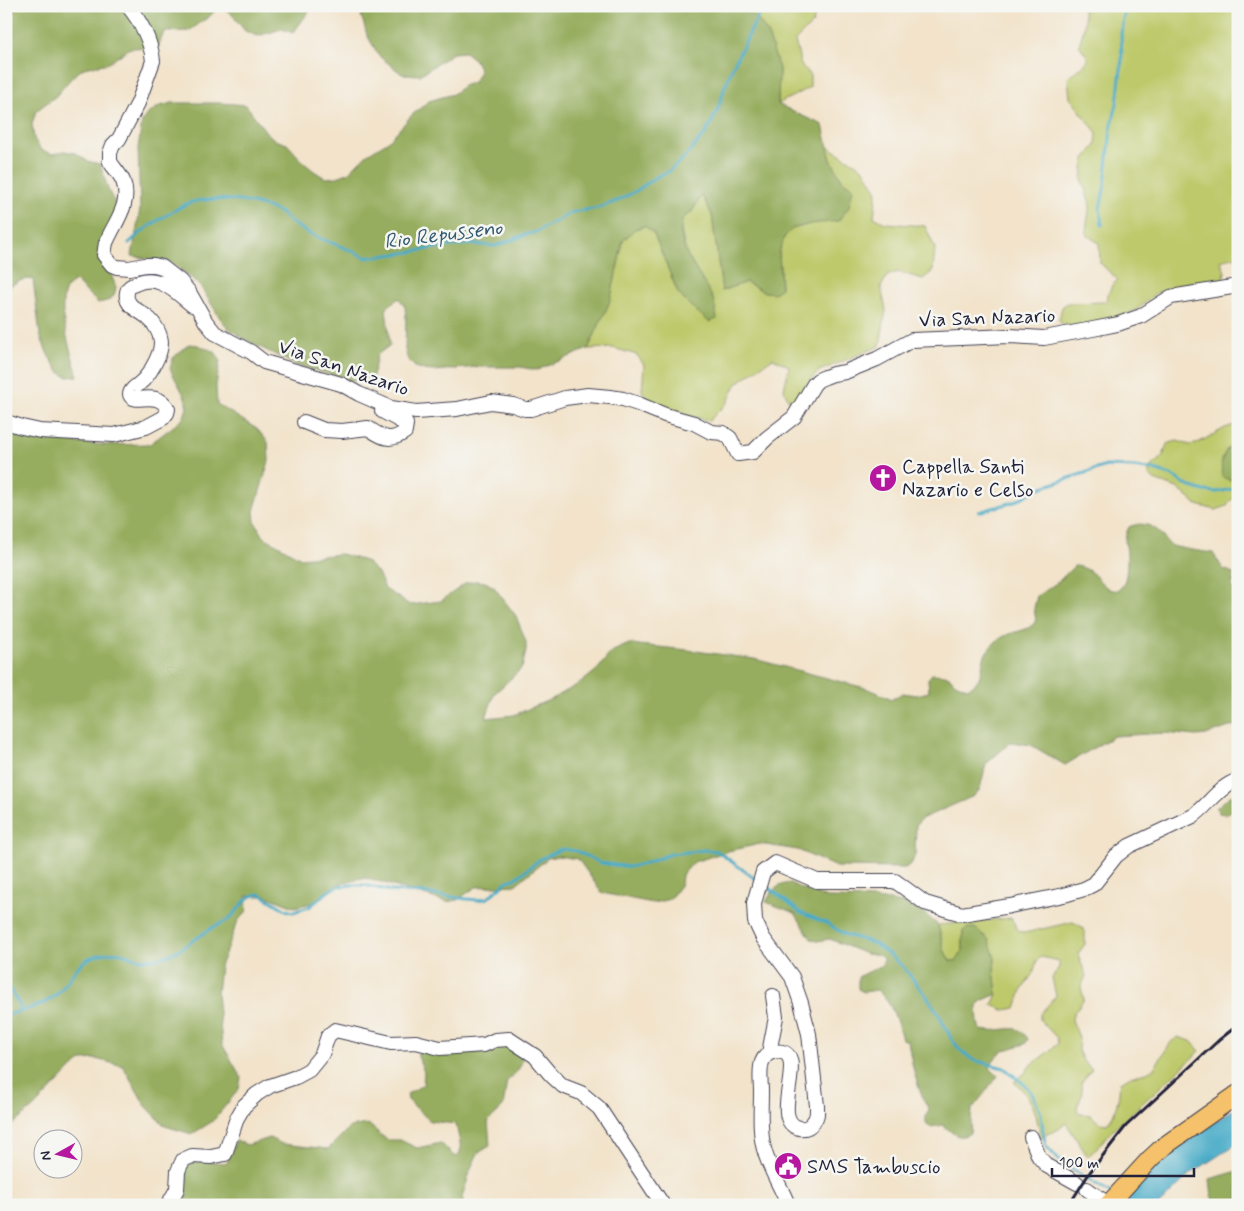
<svg xmlns="http://www.w3.org/2000/svg" width="1244" height="1211" viewBox="0 0 1244 1211" font-family="Mynerve,sans-serif">
  <style>
    .green { fill: #bdc96b; stroke: #707653 }
    .forest { fill: #96ad5f; stroke: #5c684d }
    .water { fill: #48abc7; stroke: #356681 }
    .lines { fill: none; stroke-linecap: round; stroke-linejoin: round }
    .stream { stroke: #48abc7; stroke-width: 3 }
    .minor-casing { stroke: #413f50; stroke-width: 16 }
    .major-casing { stroke: #413f50; stroke-width: 20 }
    .minor { stroke: #fff; stroke-width: 14 }
    .major { stroke: #f5c16b; stroke-width: 18 }
    .rail { stroke: #22223b; stroke-width: 3 }
    .labels { text-anchor: middle; stroke-width: 5; stroke-linejoin: round; paint-order: stroke }
    .street-label { font-size: 20px; fill: #22223b; stroke: #f6f6f2 }
    .poi-label { font-size: 20px; fill: #22223b; stroke: #f6f6f2; text-anchor: start }
    .water-label { font-size: 21px; font-style: italic; fill: #315973; stroke: #f6f6f2 }
  </style>
  <rect width="100%" height="100%" fill="#f6f6f2"/>
  <filter id="ink" filterUnits="userSpaceOnUse"><feTurbulence type="fractalNoise" baseFrequency=".02" numOctaves="2"/><feDisplacementMap in="SourceGraphic" scale="10" xChannelSelector="R" yChannelSelector="G"/><feConvolveMatrix kernelMatrix="1 2 1 2 8 2 1 2 1" color-interpolation-filters="sRGB"/></filter>
  <filter id="wash" filterUnits="userSpaceOnUse"><feTurbulence type="fractalNoise" baseFrequency=".0096" numOctaves="4" result="noise"/><feDisplacementMap in="SourceGraphic" scale="20" xChannelSelector="R" yChannelSelector="G"/><feGaussianBlur stdDeviation="1.12" result="paint"/><feColorMatrix in="noise" values="0 0 0 0 0 0 0 0 0 0 0 0 0 0 0 0 0 1.4 0 .05"/><feComposite in="paint" operator="in"/></filter>
  <g filter="url(#wash)">
    <rect width="100%" height="100%" fill="#f2e3ca"/>
    <!-- green -->
    <g class="green">
      <path d="M 737,6 L 817,6 L 813,23 L 795,41 L 801,65 L 810,75 L 810,87 L 778,104 L 779,69 L 756,17 L 738,9 Z"/>
      <path d="M 1081,6 L 1238,6 L 1238,259 L 1232,257 L 1221,261 L 1225,272 L 1223,281 L 1189,283 L 1156,293 L 1138,309 L 1110,322 L 1076,327 L 1063,325 L 1059,320 L 1062,307 L 1067,303 L 1105,302 L 1112,285 L 1118,280 L 1100,263 L 1099,243 L 1088,236 L 1086,230 L 1090,204 L 1082,180 L 1084,160 L 1096,145 L 1097,133 L 1070,98 L 1068,78 L 1087,62 L 1087,56 L 1079,45 C 1083,31 1088,20 1081,6 Z"/>
      <path d="M 827,146 L 864,169 L 877,192 L 874,217 L 885,223 L 925,226 L 935,248 L 933,271 L 923,279 L 898,272 L 887,276 L 881,287 L 886,310 L 880,346 L 819,371 L 795,399 L 788,400 L 784,389 L 789,366 L 773,358 L 737,383 L 727,403 L 709,421 L 659,408 L 649,401 L 642,391 L 644,365 L 637,355 L 613,348 L 588,349 L 610,301 L 623,241 L 635,229 L 645,226 L 654,234 L 678,293 L 714,301 L 686,253 L 680,226 L 683,218 L 691,213 L 702,195 L 712,215 L 722,291 L 746,282 L 765,292 L 781,288 L 779,252 L 784,236 L 792,229 L 810,224 L 852,188 L 842,180 L 831,160 Z"/>
      <path d="M 1238,424 L 1238,439 L 1227,449 L 1222,458 L 1229,480 L 1238,478 L 1238,495 L 1230,501 L 1227,506 L 1216,510 L 1197,505 L 1177,488 L 1154,480 L 1149,475 L 1149,468 L 1163,456 L 1167,444 L 1177,441 L 1190,445 L 1196,444 L 1225,428 Z"/>
      <path d="M 1011,918 L 1018,930 L 1024,933 L 1073,922 L 1082,927 L 1085,932 L 1085,944 L 1078,954 L 1086,976 L 1081,987 L 1084,999 L 1073,1014 L 1072,1020 L 1079,1037 L 1078,1050 L 1083,1061 L 1092,1069 L 1081,1083 L 1082,1095 L 1077,1107 L 1078,1113 L 1090,1115 L 1100,1123 L 1107,1124 C 1117,1112 1119,1097 1120,1082 L 1131,1076 L 1143,1074 L 1154,1068 L 1171,1042 L 1178,1037 L 1191,1041 L 1200,1051 L 1113,1130 L 1088,1157 L 1066,1123 L 1059,1129 L 1040,1137 C 1036,1111 1034,1100 1014,1082 L 1025,1073 L 1029,1067 L 1058,1044 L 1057,1038 L 1040,1020 L 1040,1014 L 1056,996 L 1052,978 L 1059,967 L 1059,961 L 1041,957 L 1037,961 L 1033,973 L 1022,990 L 1016,1008 L 1004,1010 L 992,1005 L 997,994 L 994,970 L 995,958 L 963,931 L 963,950 L 956,961 L 950,961 L 944,950 L 938,925 Z"/>
    </g>
    <!-- forest -->
    <g class="forest">
      <path d="M 6,6 L 313,6 L 293,33 L 282,29 L 257,36 L 245,31 L 230,12 L 218,7 L 210,16 L 189,31 L 164,32 L 158,47 L 130,48 L 109,63 L 84,68 L 73,76 L 56,96 L 36,111 L 32,124 L 34,139 L 41,150 L 53,154 L 64,151 L 76,153 L 87,161 L 100,164 L 109,192 L 116,205 L 115,216 L 106,262 L 116,287 L 114,296 L 107,301 L 98,303 L 75,281 C 72,283 70,284 68,286 C 54,305 72,355 78,376 L 68,377 L 59,372 L 48,355 L 40,335 L 33,279 C 22,279 11,282 6,292 Z"/>
      <path d="M 353,6 L 737,6 L 739,9 L 756,17 L 766,31 L 770,40 L 779,69 L 778,104 L 798,114 L 823,125 L 831,160 L 842,180 L 853,188 L 849,207 L 838,221 L 810,224 L 792,229 L 785,236 L 779,252 L 781,288 L 774,293 L 765,292 L 746,282 L 722,291 L 712,215 L 702,195 L 691,213 L 683,218 C 673,247 702,275 713,299 C 715,305 716,312 717,319 L 709,322 L 686,302 L 678,293 L 654,234 L 645,226 L 635,229 L 623,241 L 610,301 L 588,349 L 537,370 L 520,367 L 477,367 L 434,371 L 424,370 L 415,367 L 408,360 L 405,350 L 406,317 L 405,307 L 399,298 L 386,308 L 390,345 L 377,355 L 372,380 L 352,381 L 304,367 L 296,365 L 244,339 L 227,327 L 220,318 L 199,284 L 172,263 L 132,256 L 140,209 L 138,148 L 142,122 L 149,113 L 160,106 L 172,103 L 221,103 L 246,105 L 266,132 L 275,140 L 287,144 L 304,163 L 314,171 L 325,178 L 337,177 L 348,173 L 366,155 L 387,142 L 395,134 L 412,115 L 429,101 L 453,94 L 463,86 L 474,82 L 480,71 L 475,60 L 465,52 L 453,53 L 420,75 L 402,74 L 379,56 L 367,35 L 360,11 Z"/>
      <path d="M 189,344 L 198,345 L 215,352 L 220,360 L 216,386 L 217,404 L 257,429 L 268,442 L 269,461 L 254,511 L 255,522 L 264,537 L 301,558 L 341,554 L 365,561 L 378,573 L 385,589 L 410,605 L 441,601 L 466,583 L 476,581 L 485,582 L 494,587 L 516,616 L 526,642 L 526,651 L 522,668 L 494,694 L 486,718 L 514,715 L 554,698 L 582,682 L 598,669 L 611,652 L 629,644 L 688,650 L 754,659 L 869,689 L 892,699 L 903,693 L 916,695 L 929,692 L 928,679 L 932,674 L 945,675 L 951,678 L 955,683 L 967,688 C 987,681 978,661 989,649 C 992,645 997,640 1001,638 C 1012,630 1028,633 1036,621 L 1034,608 L 1037,596 L 1058,582 L 1074,566 C 1081,566 1087,569 1092,573 C 1099,578 1107,593 1117,590 C 1128,587 1127,563 1127,554 C 1127,549 1125,544 1125,538 C 1126,534 1127,531 1129,527 C 1142,521 1154,525 1163,536 C 1165,539 1168,544 1171,545 C 1175,548 1206,552 1213,553 L 1223,569 L 1229,571 L 1234,575 L 1232,588 L 1238,598 L 1238,724 L 1206,735 L 1196,736 L 1165,733 L 1114,736 L 1065,765 L 1031,745 L 1011,742 L 986,764 L 980,789 L 974,796 L 923,818 L 916,825 L 915,854 L 912,863 L 905,868 L 836,867 L 798,850 L 760,844 L 728,851 L 694,862 L 682,875 L 681,884 L 670,899 L 653,903 L 602,893 L 578,859 L 558,856 L 548,858 L 515,885 L 476,887 L 457,900 L 447,902 L 371,879 L 361,878 L 342,883 L 313,903 L 294,907 L 266,896 L 246,896 L 247,911 L 238,921 L 220,966 L 217,993 L 222,1044 L 241,1077 L 239,1089 L 213,1121 L 192,1134 L 165,1126 L 145,1105 L 123,1066 L 96,1059 L 83,1060 L 73,1067 L 34,1107 L 6,1130 L 6,434 L 36,440 L 106,445 L 150,444 L 183,419 L 187,408 L 185,397 L 170,369 L 173,358 Z"/>
      <path d="M 1238,439 L 1238,478 L 1229,480 L 1223,477 C 1218,461 1225,449 1238,439 Z"/>
      <path d="M 1238,791 L 1238,814 L 1231,811 L 1225,814 L 1219,813 L 1216,808 L 1230,796 Z"/>
      <path d="M 790,883 L 802,889 L 827,898 L 876,899 L 903,903 L 925,914 L 938,925 L 944,950 L 950,961 L 956,961 L 963,950 L 963,931 L 968,928 L 975,928 L 989,940 L 995,958 L 994,970 L 997,994 L 981,1001 L 977,1006 L 978,1024 L 981,1030 C 992,1033 1011,1026 1019,1030 C 1022,1031 1026,1036 1028,1039 L 1025,1044 C 1009,1049 996,1050 990,1068 L 998,1076 L 972,1109 L 970,1133 C 958,1141 952,1132 943,1125 L 931,1127 L 926,1123 L 926,1116 L 929,1110 C 917,1089 912,1066 908,1041 L 902,1039 C 896,1019 893,1004 877,990 L 864,992 L 858,989 L 858,977 L 881,966 L 884,960 L 879,955 L 866,954 L 830,939 L 817,941 L 811,939 L 795,913 L 766,902 C 773,890 776,885 790,883 Z"/>
      <path d="M 501,1045 L 506,1045 L 522,1056 C 523,1067 515,1074 507,1081 L 503,1107 L 488,1121 L 490,1146 L 478,1153 L 472,1166 L 462,1197 L 464,1205 L 179,1205 L 182,1196 L 184,1172 L 185,1166 L 197,1161 L 227,1163 L 236,1140 L 247,1145 L 270,1138 L 282,1144 L 328,1149 L 350,1127 L 368,1124 L 387,1140 L 400,1140 L 417,1148 L 441,1143 L 455,1157 L 459,1155 L 461,1148 L 456,1124 L 430,1121 L 408,1100 L 407,1094 L 423,1085 L 424,1072 L 417,1054 L 422,1051 L 459,1054 Z"/>
      <path d="M 1238,1171 L 1238,1205 L 1213,1205 L 1210,1179 Z"/>
    </g>
    <!-- water -->
    <path class="water" d="M 1238,1107 L 1238,1143 L 1190,1174 L 1159,1205 L 1122,1205 L 1157,1163 L 1196,1134 Z"/>
    <g class="lines">
      <!-- stream -->
      <g class="stream">
        <path d="M 1102,225 L 1100,209 L 1105,184 L 1111,129 L 1117,103 L 1122,60 L 1121,33 L 1125,6"/>
        <path d="M 129,243 C 142,230 156,221 172,212 C 177,209 183,205 189,203 C 213,195 256,201 279,212 C 284,215 288,221 294,224 C 299,228 305,231 310,234 C 329,243 349,248 367,258 L 372,257 L 411,252 L 441,247 L 469,244 L 496,246 L 527,234 L 534,233 L 573,212 L 598,208 L 617,201 L 636,191 L 658,176 L 668,172 L 685,157 L 705,134 L 717,112 L 724,89 L 733,66 L 763,6"/>
        <path d="M 979,512 L 1014,502 L 1037,489 L 1106,466 L 1134,467 L 1154,470 L 1171,475 L 1188,486 L 1204,491 L 1217,492 L 1238,488"/>
        <path d="M 764,884 L 801,913 L 826,923 L 846,935 L 864,940 L 875,944 L 891,956 L 904,968 L 928,998 L 938,1013 L 952,1040 L 960,1050 L 973,1060 L 1004,1068 L 1025,1085 L 1033,1095 L 1041,1114 L 1043,1131 L 1046,1146 L 1058,1159 L 1078,1173 L 1111,1193"/>
        <path d="M 6,986 L 9,988 L 20,1006 L 18,1012"/>
        <path d="M 6,1015 C 25,1010 47,1006 61,990 C 70,979 77,963 92,957 C 101,953 116,951 125,954 C 129,955 132,957 136,958 C 148,961 162,958 173,953 C 187,946 199,936 212,928 C 216,925 222,924 226,921 C 240,912 242,896 260,894 L 286,910 L 293,912 L 309,907 L 330,890 L 339,886 L 352,885 L 364,885 L 391,891 L 422,893 L 467,899 L 478,900 L 488,898 L 507,881 L 515,879 L 539,860 L 548,855 L 562,849 L 576,851 L 601,863 L 629,867 L 643,864 L 671,854 L 705,850 L 717,851 L 757,880"/>
      </g>
    </g>
  </g>
  <g filter="url(#ink)">
    <g class="lines">
      <defs>
        <g id="minor">
          <path d="M 128,6 C 141,22 151,40 153,61 L 138,103 L 119,139 L 113,145 L 110,153 L 110,162 C 114,168 120,174 123,181 C 132,204 114,223 106,243 C 105,247 105,251 104,255 L 112,265 L 117,267 L 129,268 L 145,265 L 154,265 L 162,267 L 180,281 L 189,292 L 206,322 L 215,333 L 251,352 L 264,362 L 341,384 L 359,394 L 391,408 L 416,412 L 457,409 L 491,402 L 513,405 L 525,409 L 531,409 L 565,398 L 588,395 L 610,397 L 623,399 L 638,404 L 665,415 L 694,423 L 711,432 L 723,433 L 730,438 L 738,454 L 753,452 L 767,438 L 794,417 L 814,384 L 818,380 L 825,377 L 833,374 L 845,372 L 877,359 L 912,340 L 1009,336 L 1044,338 L 1093,329 L 1118,324 L 1141,316 L 1171,297 L 1238,286"/>
          <path d="M 6,7 L 7,6"/>
          <path d="M 6,422 L 22,427 L 40,431 L 114,435 L 146,427 L 163,418 L 167,413 L 168,409 C 158,390 138,403 132,397 C 131,397 130,395 130,394 C 131,388 136,387 140,383 C 149,376 161,355 161,343 C 161,334 154,322 147,317 C 139,310 124,306 127,292 C 128,287 131,286 135,284 C 157,272 176,292 192,305"/>
          <path d="M 304,422 L 324,430 L 342,431 L 368,428 C 382,437 389,443 405,432 L 406,424 L 382,411"/>
          <path d="M 769,1053 L 776,1017 L 773,996"/>
          <path d="M 1031,1137 L 1039,1157 L 1047,1166 L 1077,1183"/>
          <path d="M 1087,1189 L 1109,1205"/>
          <path d="M 168,1205 L 177,1189 L 178,1171 L 183,1160 L 192,1156 L 211,1157 L 225,1154 L 237,1118 L 244,1106 L 257,1094 L 270,1086 L 296,1077 L 309,1070 L 322,1054 L 328,1036 L 335,1030 L 391,1043 L 416,1042 L 440,1048 L 484,1045 L 495,1040 L 509,1039 L 535,1056 L 551,1075 L 563,1086 L 581,1093 L 599,1108 L 663,1205"/>
          <path d="M 788,1205 C 781,1186 769,1169 764,1149 C 759,1131 761,1111 761,1092 C 761,1082 759,1071 762,1062 C 764,1057 767,1053 773,1052 C 815,1045 766,1120 799,1128 C 806,1129 810,1127 814,1121 C 818,1116 817,1112 817,1106 L 809,1034 L 801,1003 L 792,977 L 763,938 L 755,921 L 754,903 L 763,872 L 775,863 L 817,881 L 895,881 L 925,903 L 962,914 L 1010,906 L 1064,895 L 1084,889 L 1094,884 L 1116,856 L 1129,846 L 1193,816 C 1209,805 1218,787 1238,780"/>
        </g>
        <path id="major" d="M 1108,1205 L 1150,1159 L 1163,1147 L 1238,1094"/>
      </defs>
      <!-- minor casing -->
      <use href="#minor" class="minor-casing"/>
      <!-- major casing -->
      <use href="#major" class="major-casing"/>
      <!-- minor -->
      <use href="#minor" class="minor"/>
      <!-- major -->
      <use href="#major" class="major"/>
      <!-- rail -->
      <path class="rail" d="M 1069,1205 L 1090,1172 L 1126,1126 L 1219,1040 L 1238,1025"/>
    </g>
  </g>
  <!-- icons -->
  <defs>
    <symbol id="church-disc" viewBox="-11 -11 22 22"><circle r="9.5" fill="#b5179e" stroke="#f6f6f2"/><path d="M-1.2-6h2.4v3.5h3.3v2.4h-3.3V6h-2.4V-.1h-3.3v-2.4h3.3Z" fill="#fff"/></symbol>
    <symbol id="civic-disc" viewBox="-11 -11 22 22"><circle r="9.5" fill="#b5179e" stroke="#f6f6f2"/><path d="M-.6-6.5H3V-4.5H.6V-3L4-1V1h2V6H-6V1h2V-1L-.6-3ZM-1.2 2.5V6h2.4V2.5Z" fill="#fff"/></symbol>
  </defs>
  <g fill-rule="evenodd">
    <use href="#church-disc" x="867" y="462" width="32" height="32"/>
    <use href="#civic-disc" x="772" y="1150" width="32" height="32"/>
  </g>
  <g class="labels">
    <!-- street labels -->
    <g class="street-label">
      <text transform="translate(987 317) rotate(-2)" y="7">Via San Nazario</text>
      <text transform="translate(344 367) rotate(19)" y="7">Via San Nazario</text>
    </g>
    <!-- poi labels -->
    <g class="poi-label">
      <text x="902" y="473">Cappella Santi<tspan x="902" dy="23">Nazario e Celso</tspan></text>
      <text x="807" y="1173">SMS Tambuscio</text>
    </g>
    <!-- water labels -->
    <g class="water-label">
      <text transform="translate(443 234) rotate(-7)" y="7">Rio Repusseno</text>
    </g>
  </g>
  <!-- margin -->
  <rect width="1244" height="1211" fill="none" stroke="#f6f6f2" stroke-width="25"/>
  <!-- north arrow -->
  <g transform="translate(58 1154) rotate(262)"><circle r="24" fill="#f6f6f2" stroke="#a1a1a9"/>
  <path d="M0-4L9 19L0 12L-9 19Z" fill="#b5179e"/>
  <text y="-8" font-size="14" font-weight="bold" text-anchor="middle" fill="#22223b">N</text>
  </g>
  <!-- scale -->
  <path d="M1052 1168v8h142v-8" fill="none" stroke="#22223b" stroke-width="2.5"/>
  <text x="1059" y="1168" font-size="15" fill="#22223b" stroke="#f6f6f2" stroke-width="4" paint-order="stroke">100 m</text>
</svg>
